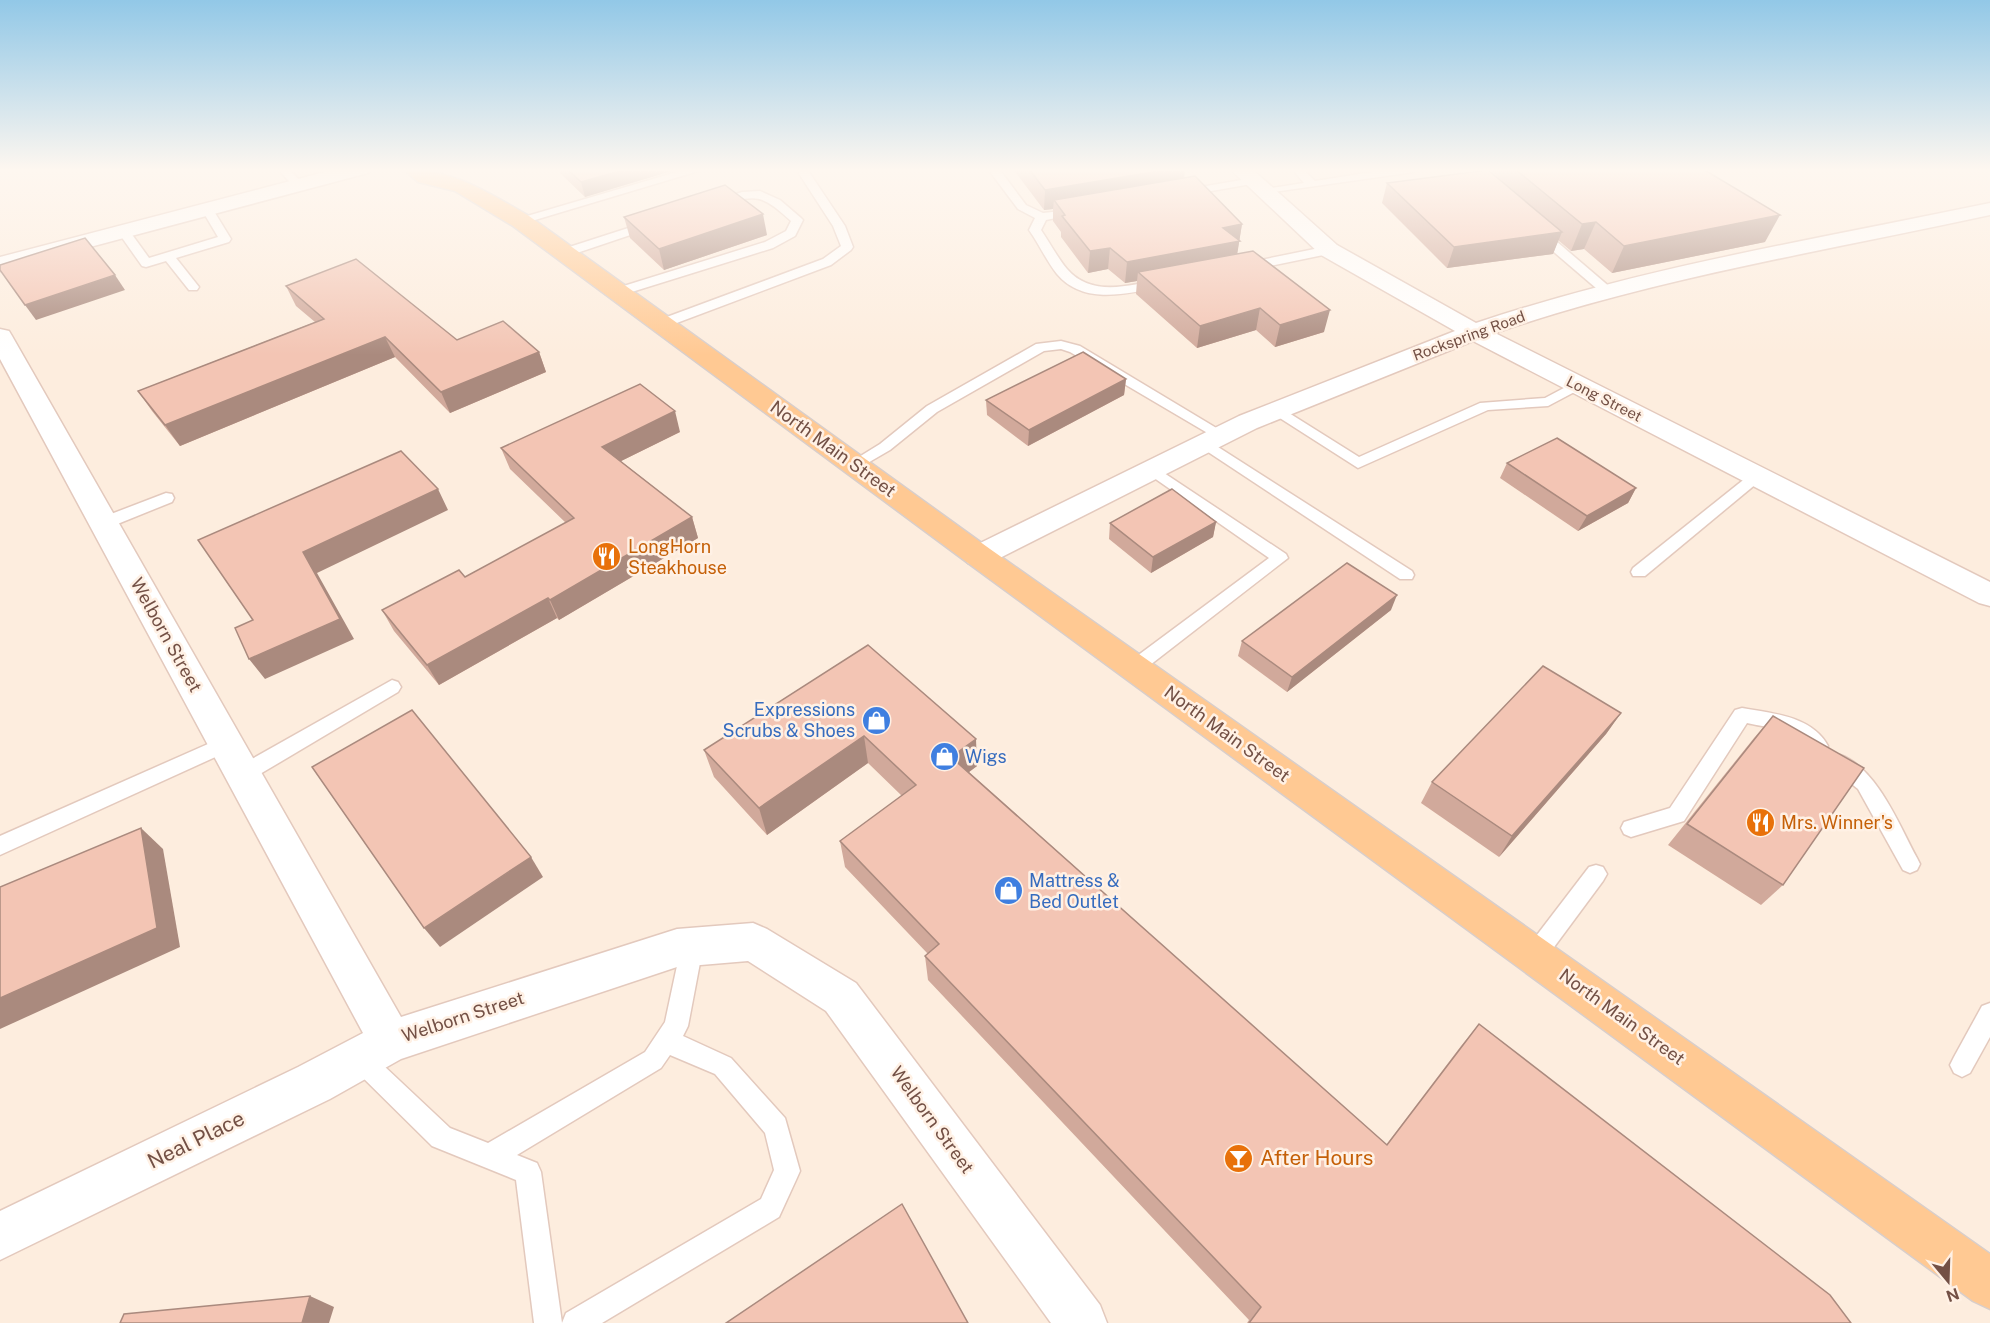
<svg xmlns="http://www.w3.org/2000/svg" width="1990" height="1323" viewBox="0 0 1990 1323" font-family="'Public Sans',sans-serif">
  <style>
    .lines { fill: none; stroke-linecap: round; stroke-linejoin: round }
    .service-casing { stroke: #e3c9bd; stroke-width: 3 }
    .minor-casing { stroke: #e3c9bd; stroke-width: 3 }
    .primary-casing { stroke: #d8cecb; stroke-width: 3 }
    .service { fill: #fff; fill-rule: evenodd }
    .minor { fill: #fff; fill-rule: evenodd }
    .primary { fill: #ffc993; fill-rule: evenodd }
    .wall { fill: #d1a99b }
    .shaded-wall { fill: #aa8a7e }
    .building { fill: #f3c5b4; stroke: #aa8a7e; stroke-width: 1.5 }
    .labels { text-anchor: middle; stroke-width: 5; stroke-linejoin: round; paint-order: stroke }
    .far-street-label { font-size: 15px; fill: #735045; stroke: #fff1e5 }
    .street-label { font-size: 18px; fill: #735045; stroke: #fff1e5 }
    .food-label { font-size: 18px; fill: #c56008; stroke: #fff1e5; text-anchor: start }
    .shop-label { font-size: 18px; fill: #366cbe; stroke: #fff1e5; text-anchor: start }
    .near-street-label { font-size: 21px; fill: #735045; stroke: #fff1e5 }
    .near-food-label { font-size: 21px; fill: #c56008; stroke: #fff1e5; text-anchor: start }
  </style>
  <rect width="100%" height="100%" fill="#fdedde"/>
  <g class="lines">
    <defs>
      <g id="service">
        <path d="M 278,169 L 289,169 L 305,186 L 303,188 L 295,188 Z"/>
        <path d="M 687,169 L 705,169 L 525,223 L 521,224 L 515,221 L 517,219 Z"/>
        <path d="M 796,169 L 807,169 L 845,226 L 853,247 L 851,250 L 831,265 L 666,327 L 656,327 L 654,324 L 656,321 L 823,259 L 841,246 L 833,226 Z"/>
        <path d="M 988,169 L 999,169 L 1026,205 L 1043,213 L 1080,209 L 1080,213 L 1046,220 L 1041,230 C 1050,243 1057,257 1067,269 C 1091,297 1129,286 1160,279 L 1166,283 L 1160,287 C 1126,294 1083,305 1057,274 C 1046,260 1039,244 1029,230 L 1035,218 L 1018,209 Z"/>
        <path d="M 1292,169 L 1303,169 L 1315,181 L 1391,169 L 1419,169 L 1414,172 L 1259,194 L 1259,190 L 1304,183 Z"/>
        <path d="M 1459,169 L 1471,169 L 1493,189 L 1491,191 L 1483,191 Z"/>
        <path d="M 1253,178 L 1259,181 L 1257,183 L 1183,196 L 1177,193 L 1183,190 Z"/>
        <path d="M 760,191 L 780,200 L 801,218 L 803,220 L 795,236 L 773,248 L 622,295 L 614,295 L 612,292 L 614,289 L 765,242 L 786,231 L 791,221 C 759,191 755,196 716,206 L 710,203 L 742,192 Z"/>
        <path d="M 208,207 L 212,208 L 231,239 L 229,242 L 176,258 L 199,287 L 197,290 L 189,290 L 166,261 L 146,267 L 142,266 L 118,232 L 124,228 L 128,229 L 149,258 L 218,237 L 202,210 Z"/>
        <path d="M 650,221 L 654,223 L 654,227 L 568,256 L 564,257 L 558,253 L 560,250 Z"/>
        <path d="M 1538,228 L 1542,229 L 1611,288 L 1613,291 L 1611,294 L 1603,294 L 1534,235 L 1532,232 Z"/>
        <path d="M 1329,246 L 1333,247 L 1333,253 L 1246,271 L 1240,267 L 1246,263 Z"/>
        <path d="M 1061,341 L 1080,346 L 1228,435 L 1221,440 L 1216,438 L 1070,352 L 1061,349 L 1044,351 L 937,412 L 890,450 L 859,468 L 854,470 L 846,465 L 880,444 L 927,406 L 1036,344 Z"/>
        <path d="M 1577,381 L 1582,382 L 1584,385 L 1582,388 L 1548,406 L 1488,410 L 1358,468 L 1269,411 L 1271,408 L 1281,408 L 1359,457 L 1480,403 L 1545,398 Z"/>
        <path d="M 1204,438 L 1412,571 L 1414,575 L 1412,579 L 1400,579 L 1199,446 L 1197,443 L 1199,440 Z"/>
        <path d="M 1152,465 L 1286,554 L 1288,558 L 1141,672 L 1135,674 L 1129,672 L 1126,667 L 1129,662 L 1269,558 L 1147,473 L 1144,470 L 1147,467 Z"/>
        <path d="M 1757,471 L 1762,473 L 1765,476 L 1762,479 L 1645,576 L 1633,576 L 1631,572 L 1633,568 L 1752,473 Z"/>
        <path d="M 166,493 L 172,494 L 174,498 L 172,502 L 110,527 L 98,527 L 96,523 L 98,519 Z"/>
        <path d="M 392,680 L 398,682 L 401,687 L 398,692 L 250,780 L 243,782 L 236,780 L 233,774 L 236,768 Z"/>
        <path d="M 1742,708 C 1771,713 1812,716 1828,746 L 1825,751 C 1807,757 1800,736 1784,731 C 1773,727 1759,726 1747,723 L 1684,821 L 1631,837 L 1624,834 L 1621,828 L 1624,822 L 1670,808 L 1735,710 Z"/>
        <path d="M 226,736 L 233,739 L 236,744 L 233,749 L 0,855 L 0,836 Z"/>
        <path d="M 1840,755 C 1877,768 1899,825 1917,858 L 1920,864 L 1917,870 L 1910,873 L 1903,870 L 1858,789 L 1833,769 L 1830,763 L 1833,757 Z"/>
        <path d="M 1596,865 L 1603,867 L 1607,874 L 1603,881 L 1543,962 L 1535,965 L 1527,962 L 1524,955 L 1527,948 L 1589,867 Z"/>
        <path d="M 692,937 L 700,940 L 703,947 L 688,1026 L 683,1036 L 731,1058 L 785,1118 L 800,1171 L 796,1180 L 779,1217 L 602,1323 L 562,1323 L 566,1313 L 761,1199 L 774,1170 L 765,1133 L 715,1074 L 670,1055 L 661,1068 L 517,1155 L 537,1163 L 541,1172 L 562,1323 L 534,1323 L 516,1180 L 432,1146 L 351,1066 L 347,1058 L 351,1050 L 359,1046 L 367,1050 L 450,1128 L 488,1143 L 645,1052 L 665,1022 L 681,947 L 684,940 Z"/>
        <path d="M 1990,1003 L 1990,1037 L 1970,1073 L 1962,1077 L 1954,1073 L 1950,1065 L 1954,1057 L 1982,1006 Z"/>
      </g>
      <g id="minor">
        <path d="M 336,169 L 371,169 L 368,173 L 0,271 L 0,257 Z"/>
        <path d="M 1230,169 L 1252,169 L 1337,245 L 1476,323 C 1643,267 1818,239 1990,203 L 1990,215 C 1824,251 1655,278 1495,333 L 1990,582 L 1990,606 L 1979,603 L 1473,341 L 1257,428 L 990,563 L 979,566 L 968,563 L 964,556 L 968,549 L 1239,416 L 1455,331 L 1321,255 Z"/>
        <path d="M 0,329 L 9,331 L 12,336 L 401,1017 L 677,929 L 753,923 L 767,929 L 856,983 L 1100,1305 L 1107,1323 L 1051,1323 L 826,1011 L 748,961 L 677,967 L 401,1059 L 330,1099 L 0,1260 L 0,1211 L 298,1067 L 363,1033 L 0,359 Z"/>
      </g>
      <path id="primary" d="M 403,169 C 453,169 487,192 529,216 L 990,549 L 1990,1254 L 1990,1309 L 1973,1301 L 968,563 L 513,226 L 455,191 L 418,182 Z"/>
    </defs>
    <!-- service casing -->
    <use href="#service" class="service-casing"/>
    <!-- minor casing -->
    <use href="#minor" class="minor-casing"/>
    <!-- primary casing -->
    <use href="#primary" class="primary-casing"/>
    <!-- service -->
    <use href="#service" class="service"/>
    <!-- minor -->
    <use href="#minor" class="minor"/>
    <!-- primary -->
    <use href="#primary" class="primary"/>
  </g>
  <!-- wall -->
  <g class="wall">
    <path d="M 559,169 L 678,169 L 585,197 L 560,173 Z"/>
    <path d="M 1013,169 L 1185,169 L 1184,178 L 1242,224 L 1237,253 L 1324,332 L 1275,347 L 1256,330 L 1197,348 L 1136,294 L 1137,281 L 1125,283 L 1108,269 L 1088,273 L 1061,237 L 1061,232 L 1053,221 L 1053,209 L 1044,210 Z"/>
    <path d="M 1489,169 L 1703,169 L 1765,242 L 1612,273 L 1584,249 L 1571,251 L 1558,240 L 1553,254 L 1447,268 L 1382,203 L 1387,183 L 1501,181 L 1501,180 Z"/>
    <path d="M 624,217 L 767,235 L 664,270 L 630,238 Z"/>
    <path d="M 286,286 L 457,340 L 539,352 L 546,372 L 450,413 L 395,357 L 180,446 L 152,411 L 138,391 L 315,322 L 296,306 Z"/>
    <path d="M 1126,379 L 1124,395 L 1028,446 L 987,415 L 986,400 Z"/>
    <path d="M 680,432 L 621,461 L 692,517 L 698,538 L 559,620 L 557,618 L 439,685 L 394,631 L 382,610 L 465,577 L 566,523 L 510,469 L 501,448 Z"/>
    <path d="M 1507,463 L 1636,488 L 1628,503 L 1578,531 L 1500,478 Z"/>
    <path d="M 1216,522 L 1213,537 L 1151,573 L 1109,539 L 1110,523 Z"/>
    <path d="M 1391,610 L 1287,692 L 1238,656 L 1242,641 Z"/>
    <path d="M 868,645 L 977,766 L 969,772 L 1386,1145 L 1461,1046 L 1479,1024 L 1851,1323 L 1247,1323 L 1249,1320 L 928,980 L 925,956 L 928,954 L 845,867 L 840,841 L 902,796 L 868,763 L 767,835 L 714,777 L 704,750 Z"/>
    <path d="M 1621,713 L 1606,734 L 1499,857 L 1421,803 L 1432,782 Z"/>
    <path d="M 1773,716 L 1783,885 L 1761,905 L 1668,845 L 1754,738 Z"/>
  </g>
  <!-- shaded-wall -->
  <g class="shaded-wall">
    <path d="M 627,169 L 678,169 L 585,197 L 581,182 Z"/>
    <path d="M 1171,169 L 1185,169 L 1183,187 L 1054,200 L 1053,209 L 1044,210 L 1045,190 Z"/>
    <path d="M 763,214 L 767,235 L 664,270 L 659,249 Z"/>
    <path d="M 1780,215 L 1765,242 L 1612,273 L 1624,246 Z"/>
    <path d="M 1596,222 L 1584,249 L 1571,251 L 1582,224 Z"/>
    <path d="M 1242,224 L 1236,262 L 1138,272 L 1137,281 L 1125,283 L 1127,262 L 1223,228 Z"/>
    <path d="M 1562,232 L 1553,254 L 1447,268 L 1454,247 Z"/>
    <path d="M 1110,248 L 1108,269 L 1088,273 L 1090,251 Z"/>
    <path d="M 115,275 L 125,290 L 36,320 L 25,305 Z"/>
    <path d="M 1260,308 L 1256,330 L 1197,348 L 1200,326 Z"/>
    <path d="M 1330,310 L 1324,332 L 1275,347 L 1280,325 Z"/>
    <path d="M 385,337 L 395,357 L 180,446 L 165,425 Z"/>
    <path d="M 539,352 L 546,372 L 450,413 L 441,392 Z"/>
    <path d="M 1126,379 L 1124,395 L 1028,446 L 1029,430 Z"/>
    <path d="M 675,411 L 680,432 L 609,467 L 602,447 Z"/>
    <path d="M 1636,488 L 1628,503 L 1578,531 L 1587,516 Z"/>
    <path d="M 438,489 L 448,510 L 317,573 L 354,639 L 265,679 L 249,659 L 303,552 Z"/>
    <path d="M 692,517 L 698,538 L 559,620 L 550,600 Z"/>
    <path d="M 1216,522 L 1213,537 L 1151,573 L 1153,557 Z"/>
    <path d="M 1397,595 L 1391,610 L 1287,692 L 1292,677 Z"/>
    <path d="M 548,598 L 557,618 L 439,685 L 427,665 Z"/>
    <path d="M 1621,713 L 1606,734 L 1499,857 L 1512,836 Z"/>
    <path d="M 864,736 L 868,763 L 767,835 L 759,808 Z"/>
    <path d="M 976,739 L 977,766 L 953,784 L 951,757 Z"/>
    <path d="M 141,828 L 163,849 L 180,947 L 0,1029 L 0,998 Z"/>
    <path d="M 531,857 L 543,877 L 440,947 L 424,928 Z"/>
    <path d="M 310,1296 L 334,1307 L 329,1323 L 302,1323 Z"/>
  </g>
  <!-- building -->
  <g class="building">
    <path d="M 567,169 L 627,169 L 581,182 Z"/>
    <path d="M 1029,169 L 1171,169 L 1045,190 Z"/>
    <path d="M 1515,169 L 1703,169 L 1780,215 L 1624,246 L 1596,222 L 1582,224 Z"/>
    <path d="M 1488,170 L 1562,232 L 1454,247 L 1387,183 Z"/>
    <path d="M 1195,176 L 1242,224 L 1223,228 L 1240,241 L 1127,262 L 1110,248 L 1090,251 L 1062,216 L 1065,215 L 1054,200 Z"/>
    <path d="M 725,185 L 763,214 L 659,249 L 624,217 Z"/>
    <path d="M 85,238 L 115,275 L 25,305 L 0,270 L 0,265 Z"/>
    <path d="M 1253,251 L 1330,310 L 1280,325 L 1260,308 L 1200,326 L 1138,272 Z"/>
    <path d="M 356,259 L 457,340 L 503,321 L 539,352 L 441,392 L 385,337 L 165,425 L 138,391 L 324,319 L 286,286 Z"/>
    <path d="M 1083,352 L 1126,379 L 1029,430 L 986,400 Z"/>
    <path d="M 640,384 L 675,411 L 602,447 L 692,517 L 550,600 L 548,598 L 427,665 L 382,610 L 459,570 L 465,577 L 574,518 L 501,448 Z"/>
    <path d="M 1557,438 L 1636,488 L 1587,516 L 1507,463 Z"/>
    <path d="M 401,451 L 438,489 L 303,552 L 340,619 L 249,659 L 235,628 L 253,620 L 198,540 Z"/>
    <path d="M 1172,489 L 1216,522 L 1153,557 L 1110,523 Z"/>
    <path d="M 1347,563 L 1397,595 L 1292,677 L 1242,641 Z"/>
    <path d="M 868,645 L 976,739 L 951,757 L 1387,1145 L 1479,1024 L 1830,1295 L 1851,1323 L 1249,1323 L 1261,1307 L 925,956 L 939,944 L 840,841 L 916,785 L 864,736 L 759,808 L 704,750 Z"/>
    <path d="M 1543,666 L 1621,713 L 1512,836 L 1432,782 Z"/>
    <path d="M 412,710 L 531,857 L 424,928 L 312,767 Z"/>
    <path d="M 1773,716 L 1864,768 L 1783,885 L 1687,824 Z"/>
    <path d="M 141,828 L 157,928 L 0,998 L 0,887 Z"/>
    <path d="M 902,1204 L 968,1323 L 726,1323 Z"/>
    <path d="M 310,1296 L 302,1323 L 120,1323 L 124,1314 Z"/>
  </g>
  <!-- sky -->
  <linearGradient id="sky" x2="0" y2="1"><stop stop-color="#92c8e7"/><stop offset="0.48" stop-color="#fef7f0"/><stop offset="1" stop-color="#fef7f0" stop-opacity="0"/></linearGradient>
  <rect width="1990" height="355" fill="url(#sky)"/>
  <!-- icons -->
  <defs>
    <symbol id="restaurant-disc" viewBox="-11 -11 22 22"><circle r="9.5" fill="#e8710a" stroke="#fff1e5"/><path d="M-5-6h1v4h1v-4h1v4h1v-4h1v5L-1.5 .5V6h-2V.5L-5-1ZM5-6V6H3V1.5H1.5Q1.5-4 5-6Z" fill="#fff"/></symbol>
    <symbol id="shop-disc" viewBox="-11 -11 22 22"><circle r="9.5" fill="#3f7fe0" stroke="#fff1e5"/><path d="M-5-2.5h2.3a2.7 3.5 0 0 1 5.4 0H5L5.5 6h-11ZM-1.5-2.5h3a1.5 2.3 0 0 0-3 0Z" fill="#fff"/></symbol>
    <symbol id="bar-disc" viewBox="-11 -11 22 22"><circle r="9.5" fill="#e8710a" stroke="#fff1e5"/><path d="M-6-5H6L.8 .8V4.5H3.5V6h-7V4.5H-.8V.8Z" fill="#fff"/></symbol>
  </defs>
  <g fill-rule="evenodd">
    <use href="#restaurant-disc" x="590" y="540" width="33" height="33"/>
    <use href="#shop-disc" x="860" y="704" width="33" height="33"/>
    <use href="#shop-disc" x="928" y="740" width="33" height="33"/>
    <use href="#restaurant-disc" x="1744" y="806" width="33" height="33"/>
    <use href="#shop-disc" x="992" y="874" width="33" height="33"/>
    <use href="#bar-disc" x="1222" y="1142" width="33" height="33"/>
  </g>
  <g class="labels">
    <!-- far-street labels -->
    <g class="far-street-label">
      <text transform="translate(1469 336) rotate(-20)" y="5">Rockspring Road</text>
      <text transform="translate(1604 399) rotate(27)" y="5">Long Street</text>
    </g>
    <!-- street labels -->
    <g class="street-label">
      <text transform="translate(833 449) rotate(36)" y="6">North Main Street</text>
      <text transform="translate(166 635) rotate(61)" y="6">Welborn Street</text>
      <text transform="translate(1227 734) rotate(36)" y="6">North Main Street</text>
      <text transform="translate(463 1017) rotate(-18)" y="6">Welborn Street</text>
      <text transform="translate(1622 1017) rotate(36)" y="6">North Main Street</text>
      <text transform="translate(932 1120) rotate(54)" y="6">Welborn Street</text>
    </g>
    <!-- food labels -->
    <g class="food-label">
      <text x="628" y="553">LongHorn<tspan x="628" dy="21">Steakhouse</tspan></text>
      <text x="1781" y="829">Mrs. Winner's</text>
    </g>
    <!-- shop labels -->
    <g class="shop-label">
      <text x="855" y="716" text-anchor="end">Expressions<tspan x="855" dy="21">Scrubs &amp; Shoes</tspan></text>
      <text x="965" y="763">Wigs</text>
      <text x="1029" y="887">Mattress &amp;<tspan x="1029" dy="21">Bed Outlet</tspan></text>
    </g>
    <!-- near-street labels -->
    <g class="near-street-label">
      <text transform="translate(196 1140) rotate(-26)" y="7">Neal Place</text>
    </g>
    <!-- near-food labels -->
    <g class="near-food-label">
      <text x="1260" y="1165">After Hours</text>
    </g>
  </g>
  <!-- north arrow -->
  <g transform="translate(1948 1281) rotate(161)" stroke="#fff1e5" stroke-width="4.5" paint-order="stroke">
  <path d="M0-4.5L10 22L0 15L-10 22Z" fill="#735045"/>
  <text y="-9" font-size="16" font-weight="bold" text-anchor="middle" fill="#735045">N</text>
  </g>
</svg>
